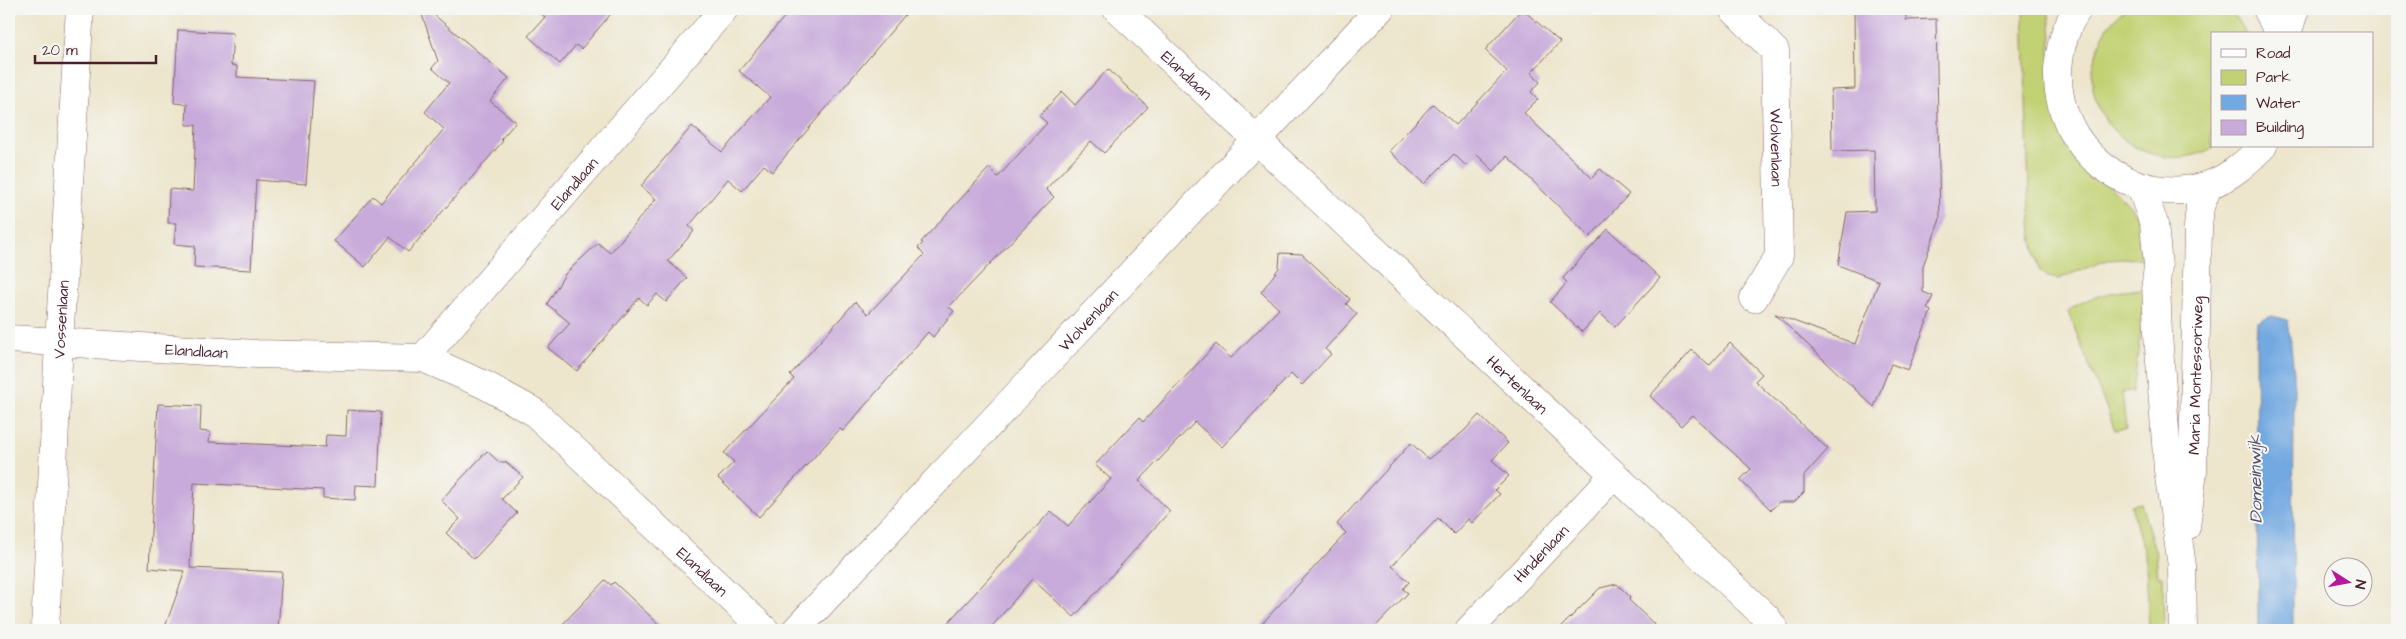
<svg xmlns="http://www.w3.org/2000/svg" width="2406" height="639" viewBox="0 0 2406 639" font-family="'Architects Daughter',sans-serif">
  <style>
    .green { fill: #c2d173; stroke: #86784f }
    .water { fill: #73a9e1; stroke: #5e6486 }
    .building { fill: #c8abda }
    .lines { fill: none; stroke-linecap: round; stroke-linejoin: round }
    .minor-casing { stroke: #836564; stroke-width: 29 }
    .tertiary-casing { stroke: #836564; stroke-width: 29 }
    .minor { stroke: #fff; stroke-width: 28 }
    .tertiary { stroke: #fff; stroke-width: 28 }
    .labels { text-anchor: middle; stroke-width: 4; stroke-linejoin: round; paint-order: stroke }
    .street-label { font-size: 16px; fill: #4a1f2b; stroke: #f6f6f2 }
    .water-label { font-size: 18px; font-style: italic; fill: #584f6b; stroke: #f6f6f2 }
  </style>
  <rect width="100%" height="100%" fill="#f6f6f2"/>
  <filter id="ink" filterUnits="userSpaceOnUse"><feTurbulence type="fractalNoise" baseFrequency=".02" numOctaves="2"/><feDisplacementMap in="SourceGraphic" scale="10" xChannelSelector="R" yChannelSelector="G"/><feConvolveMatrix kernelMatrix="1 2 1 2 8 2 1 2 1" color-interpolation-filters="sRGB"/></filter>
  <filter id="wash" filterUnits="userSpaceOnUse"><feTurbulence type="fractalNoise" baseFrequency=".0096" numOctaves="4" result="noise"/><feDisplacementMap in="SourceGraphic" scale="20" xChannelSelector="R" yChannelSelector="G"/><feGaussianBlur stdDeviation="1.12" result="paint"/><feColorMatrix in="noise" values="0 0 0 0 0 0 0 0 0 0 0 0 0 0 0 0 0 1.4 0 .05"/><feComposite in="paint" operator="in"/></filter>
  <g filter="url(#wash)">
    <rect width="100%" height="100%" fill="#ede6cd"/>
    <!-- green -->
    <g class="green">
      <path d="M 2023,9 L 2048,9 L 2052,36 L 2049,54 L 2108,184 L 2130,206 L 2140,224 L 2144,243 L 2144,258 L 2107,260 L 2058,279 L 2048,277 L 2039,270 L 2032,235 L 2029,194 Z"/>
      <path d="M 2126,9 L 2225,9 L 2236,18 L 2246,34 L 2212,34 L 2212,146 L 2216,146 C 2163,178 2094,139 2092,78 C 2091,71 2095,62 2096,55 C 2101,37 2109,20 2126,9 Z"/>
      <path d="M 2145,289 L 2146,311 L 2143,312 L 2133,393 L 2131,391 L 2122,392 L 2126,429 L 2115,430 L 2068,312 C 2085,295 2122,290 2145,289 Z"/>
      <path d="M 2141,503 L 2156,554 L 2158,576 L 2163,576 L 2164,630 L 2149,630 L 2146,561 L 2131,505 Z"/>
    </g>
    <!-- water -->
    <path class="water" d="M 2272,316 L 2288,320 L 2294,372 L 2293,630 L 2258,630 L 2256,341 L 2257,322 Z"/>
    <g id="blocks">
      <!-- building -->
      <g class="building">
        <path d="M 420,9 L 427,9 L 509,78 L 490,101 L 516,122 L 501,139 L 503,141 L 408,252 L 390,237 L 365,267 L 334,241 L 373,196 L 381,203 L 444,129 L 425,112 L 449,83 L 432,68 L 438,61 Z"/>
        <path d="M 536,9 L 615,9 L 581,49 L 576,45 L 560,64 L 528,36 L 545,17 Z"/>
        <path d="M 791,9 L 910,9 L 772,172 L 764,165 L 742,191 L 728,179 L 689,226 L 694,231 L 668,261 L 687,278 L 666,302 L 657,294 L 647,305 L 639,298 L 577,371 L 548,348 L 570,323 L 547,304 L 565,274 L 598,243 L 610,253 L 656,199 L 641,186 L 692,126 L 722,152 L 770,97 L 739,71 Z"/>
        <path d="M 1522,9 L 1560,42 L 1531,73 L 1540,82 L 1531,92 L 1538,99 L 1524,113 L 1592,178 L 1600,169 L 1629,194 L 1590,237 L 1507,156 L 1494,171 L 1477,155 L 1466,166 L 1454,154 L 1424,184 L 1389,151 L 1433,104 L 1456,125 L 1507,71 L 1485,50 Z"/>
        <path d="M 1854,9 L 1906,9 L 1906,20 L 1936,19 L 1940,219 L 1923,266 L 1923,292 L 1933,296 L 1927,309 L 1931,311 L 1908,370 L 1891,364 L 1874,407 L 1775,314 L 1855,344 L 1879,281 L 1838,265 L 1847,212 L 1875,211 L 1874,150 L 1832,151 L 1831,90 L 1855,89 Z"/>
        <path d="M 178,30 L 233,33 L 231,65 L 237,66 L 237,77 L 314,81 L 306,184 L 256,180 L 251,270 L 194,267 L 195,246 L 174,244 L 176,223 L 168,223 L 169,189 L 193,191 L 196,125 L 186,125 L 187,104 L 174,103 Z"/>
        <path d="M 1108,69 L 1148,107 L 1104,153 L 1091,141 L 1046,189 L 1054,197 L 949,307 L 954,311 L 933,337 L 928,332 L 843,431 L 840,429 L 759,517 L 718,478 L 734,462 L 724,453 L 794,379 L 790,375 L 855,302 L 868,314 L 924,255 L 918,248 L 923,243 L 921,242 L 989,168 L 998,177 L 1047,123 L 1039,116 L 1062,92 L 1075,105 Z"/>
        <path d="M 1608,229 L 1660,278 L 1615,327 L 1600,313 L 1582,332 L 1550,302 L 1567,283 L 1563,278 Z"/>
        <path d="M 1280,253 L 1302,254 L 1350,299 L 1346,304 L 1357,314 L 1325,349 L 1331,354 L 1302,385 L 1291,374 L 1222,447 L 1195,422 L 1139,481 L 1170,511 L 1074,617 L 1032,579 L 989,630 L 941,630 L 1051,511 L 1068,526 L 1111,479 L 1095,465 L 1139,418 L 1143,422 L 1216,344 L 1231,358 L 1279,309 L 1261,292 L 1279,268 Z"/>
        <path d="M 1730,343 L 1762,374 L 1755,381 L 1828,449 L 1804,476 L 1804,492 L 1794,502 L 1779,502 L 1771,510 L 1740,480 L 1751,469 L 1692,415 L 1681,426 L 1650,396 L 1692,350 L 1709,366 Z"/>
        <path d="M 158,404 L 201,406 L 200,431 L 210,432 L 209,442 L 325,447 L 326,435 L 346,436 L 347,410 L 381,412 L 378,486 L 356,485 L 355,500 L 323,498 L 323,490 L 194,483 L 190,568 L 282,572 L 278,630 L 164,630 L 185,571 L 149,568 Z"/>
        <path d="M 1479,415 L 1508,443 L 1492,460 L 1509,476 L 1495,490 L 1500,494 L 1472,523 L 1468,519 L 1454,534 L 1438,518 L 1392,566 L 1409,582 L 1403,589 L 1408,593 L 1372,630 L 1256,630 L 1346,533 L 1337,524 L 1411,443 L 1428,459 L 1463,432 Z"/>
        <path d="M 487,451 L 499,462 L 506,462 L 523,477 L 502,499 L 517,513 L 474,559 L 446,533 L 460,519 L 441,500 Z"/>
        <path d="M 605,580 L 611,585 L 614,582 L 665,630 L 557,630 Z"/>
        <path d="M 1617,584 L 1630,597 L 1629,600 L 1660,630 L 1558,630 L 1600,588 Z"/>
      </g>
    </g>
  </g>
  <g filter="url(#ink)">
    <use href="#blocks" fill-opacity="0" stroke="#836564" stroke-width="1"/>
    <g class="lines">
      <defs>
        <g id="minor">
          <path id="s1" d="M 1117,9 L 1766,617 L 1775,630"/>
          <path id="s2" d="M 1733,9 L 1775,51 L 1779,256 L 1754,298"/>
          <path id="s3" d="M 9,339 L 256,354 L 423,358 L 485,385 L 534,412 L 765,630"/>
          <path id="s4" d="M 423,358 L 724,9"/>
          <path id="s5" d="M 45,630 L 59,342 L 80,9"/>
          <path id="s6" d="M 796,630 L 1380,9"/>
          <path id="s7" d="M 1469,630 L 1613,476"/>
        </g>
        <g id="tertiary">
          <path d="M 2078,9 C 2065,26 2060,47 2058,69 C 2054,149 2131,209 2208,185 C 2230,178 2247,162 2263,146"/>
          <path d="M 2267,9 L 2279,34"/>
          <path d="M 2287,34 L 2295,9"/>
          <path d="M 2141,187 L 2154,224 L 2158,266 L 2156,283 L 2158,334 L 2168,470 L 2182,566 L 2183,630"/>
          <path id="s8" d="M 2186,527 L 2193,471 L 2198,227 L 2200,206 L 2209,185"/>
        </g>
      </defs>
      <!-- minor casing -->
      <use href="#minor" class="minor-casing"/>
      <!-- tertiary casing -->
      <use href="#tertiary" class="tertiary-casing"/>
      <!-- minor -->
      <use href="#minor" class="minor"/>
      <!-- tertiary -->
      <use href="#tertiary" class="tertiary"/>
    </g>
  </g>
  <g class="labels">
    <!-- street labels -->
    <g class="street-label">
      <text dy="6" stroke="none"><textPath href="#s1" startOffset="96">Elandlaan</textPath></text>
      <text dy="6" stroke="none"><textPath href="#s2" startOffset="156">Wolvenlaan</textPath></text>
      <text dy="6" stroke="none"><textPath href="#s4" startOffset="231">Elandlaan</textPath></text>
      <text dy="6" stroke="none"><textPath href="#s5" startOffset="311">Vossenlaan</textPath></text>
      <text dy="6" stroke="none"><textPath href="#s6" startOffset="426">Wolvenlaan</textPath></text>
      <text dy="6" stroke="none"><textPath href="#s3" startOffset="188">Elandlaan</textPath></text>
      <text dy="6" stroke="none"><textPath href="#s8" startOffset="152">Maria Montessoriweg</textPath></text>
      <text dy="6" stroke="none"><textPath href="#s1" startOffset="549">Hertenlaan</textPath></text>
      <text dy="6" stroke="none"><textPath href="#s7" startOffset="105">Hindenlaan</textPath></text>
      <text dy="6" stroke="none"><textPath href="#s3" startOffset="770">Elandlaan</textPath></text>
    </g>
    <!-- water labels -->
    <g class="water-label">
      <text transform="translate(2255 479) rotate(-91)" y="6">Domeinwijk</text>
    </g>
  </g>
  <!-- margin -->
  <rect width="2406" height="639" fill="none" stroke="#f6f6f2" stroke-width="30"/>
  <!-- legend -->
  <rect x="2211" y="32" width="162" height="115" fill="#f6f6f2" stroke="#b1a0a2"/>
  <rect x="2221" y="49" width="25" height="8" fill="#ffffff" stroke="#b1a0a2"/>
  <text x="2256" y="58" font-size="15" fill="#4a1f2b">Road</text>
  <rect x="2221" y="70" width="25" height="15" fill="#c2d173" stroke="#b1a0a2"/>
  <text x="2256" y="82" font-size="15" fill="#4a1f2b">Park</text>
  <rect x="2221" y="95" width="25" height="15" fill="#73a9e1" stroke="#b1a0a2"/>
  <text x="2256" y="108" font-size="15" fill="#4a1f2b">Water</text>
  <rect x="2221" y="120" width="25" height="15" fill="#c8abda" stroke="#b1a0a2"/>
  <text x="2256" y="132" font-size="15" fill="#4a1f2b">Building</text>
  <!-- north arrow -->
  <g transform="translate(2348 582) rotate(101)"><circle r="24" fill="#f6f6f2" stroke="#b1a0a2"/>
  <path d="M0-4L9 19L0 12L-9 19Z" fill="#b5179e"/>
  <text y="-8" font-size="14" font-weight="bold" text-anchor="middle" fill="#4a1f2b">N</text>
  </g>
  <!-- scale -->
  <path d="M35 55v8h121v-8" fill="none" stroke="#4a1f2b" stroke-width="2.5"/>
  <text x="42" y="55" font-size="15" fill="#4a1f2b" stroke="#f6f6f2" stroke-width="4" paint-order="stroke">20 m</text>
</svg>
